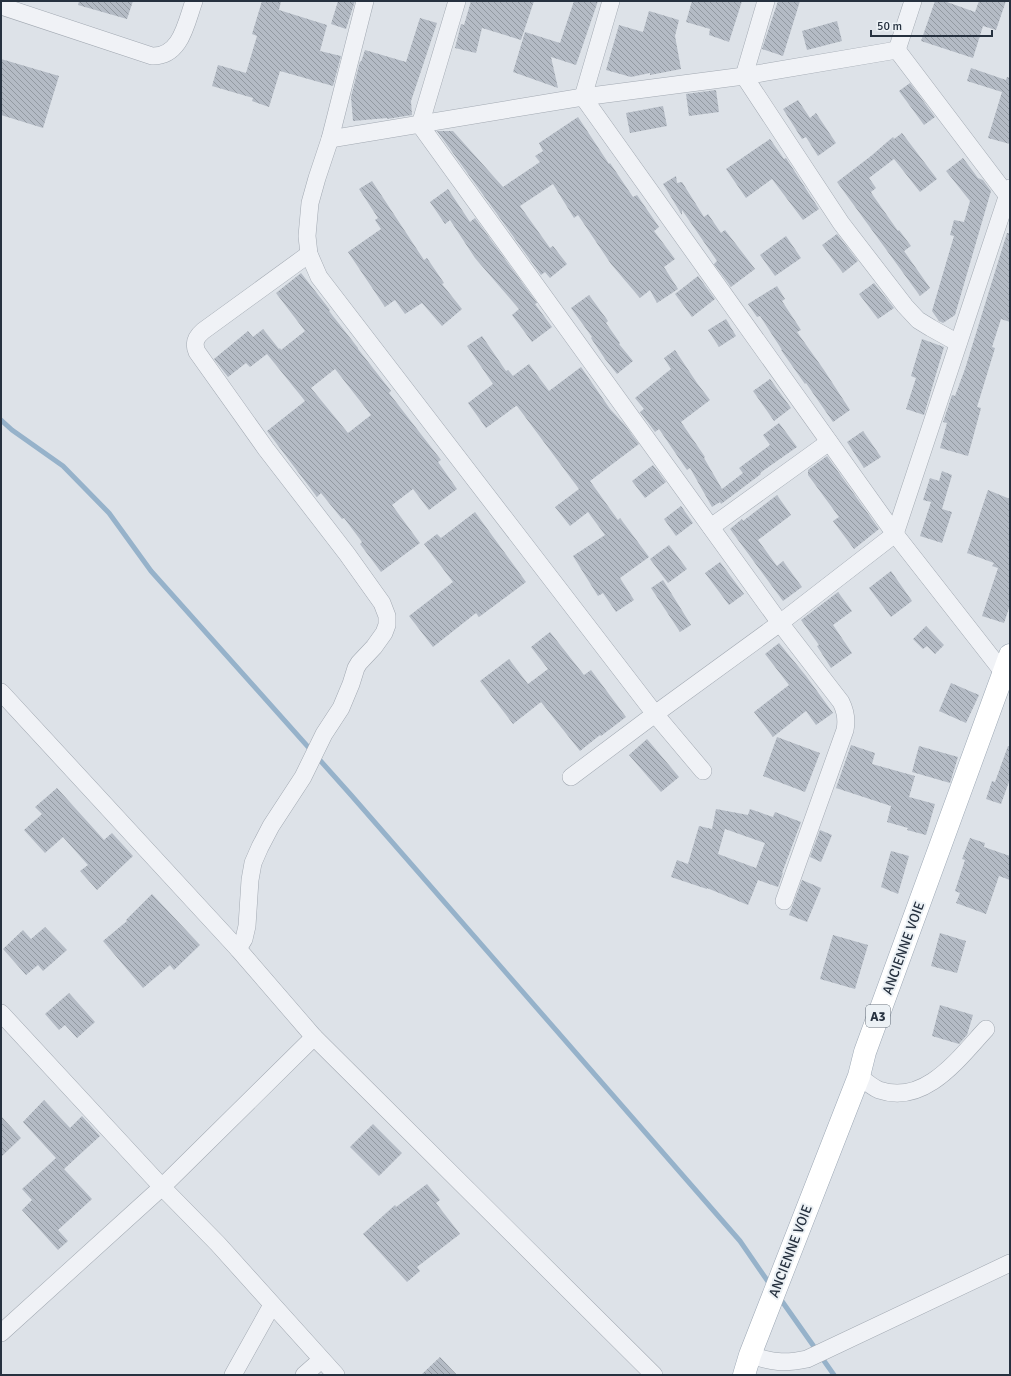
<svg xmlns="http://www.w3.org/2000/svg" width="1011" height="1376" viewBox="0 0 1011 1376" font-family="Signika,sans-serif">
  <style>
    .lines { fill: none; stroke-linecap: round; stroke-linejoin: round }
    .stream { stroke: #96b2ca; stroke-width: 5 }
    .building { fill: url(#building-back-hatch); fill-rule: evenodd }
    .street-casing { stroke: #a2a9b2; stroke-width: 18 }
    .primary-casing { stroke: #9ca7b4; stroke-width: 23 }
    .street { stroke: #f0f2f6; stroke-width: 17 }
    .primary { stroke: #fff; stroke-width: 22 }
    .labels { text-anchor: middle; stroke-width: 4; stroke-linejoin: round; paint-order: stroke }
    .shield { fill: #ecf1f5; stroke: #616b76; stroke-width: 1 }
    .shield-label { font-size: 13px; font-weight: bold; fill: #26313f }
    .street-label { font-size: 14px; fill: #26313f; stroke: #ecf1f5 }
  </style>
  <defs>
    <pattern id="building-back-hatch" width="6" height="6" patternUnits="userSpaceOnUse"><rect width="6" height="6" fill="#b4bbc5"/><path d="M-1 5l2 2M0 0l6 6M5-1l2 2" fill="none" stroke="#9299a1"/></pattern>
  </defs>
  <rect width="100%" height="100%" fill="#dde2e8"/>
  <g class="lines">
    <!-- stream -->
    <g class="stream">
      <path d="M 1,420 L 12,430 L 63,466 L 109,513 L 151,571 L 351,795 L 740,1241 L 771,1286"/>
      <path d="M 779,1297 L 834,1375"/>
    </g>
  </g>
  <!-- building -->
  <g class="building">
    <path d="M 79,1 L 133,1 L 127,19 L 78,5 Z"/>
    <path d="M 262,1 L 281,1 L 279,10 L 327,25 L 320,51 L 341,56 L 333,86 L 280,71 L 269,107 L 252,101 L 253,98 L 212,86 L 218,65 L 246,73 L 257,36 L 252,34 Z"/>
    <path d="M 338,1 L 355,1 L 346,29 L 331,24 Z"/>
    <path d="M 471,1 L 534,1 L 521,40 L 482,28 L 476,53 L 455,48 L 461,24 L 464,25 Z"/>
    <path d="M 574,1 L 598,1 L 576,65 L 551,57 L 558,88 L 513,72 L 525,32 L 560,43 Z"/>
    <path d="M 692,1 L 742,1 L 729,42 L 709,35 L 710,29 L 686,22 Z"/>
    <path d="M 778,1 L 800,1 L 783,56 L 762,49 Z"/>
    <path d="M 935,1 L 944,1 L 975,12 L 979,1 L 1006,1 L 996,30 L 983,26 L 973,58 L 921,41 Z"/>
    <path d="M 649,11 L 679,20 L 675,36 L 681,69 L 650,75 L 650,73 L 631,77 L 606,70 L 619,25 L 643,32 Z"/>
    <path d="M 420,18 L 437,23 L 411,101 L 412,115 L 387,119 L 387,118 L 353,121 L 351,97 L 360,61 L 361,62 L 365,50 L 406,62 Z"/>
    <path d="M 837,21 L 842,41 L 807,50 L 802,31 Z"/>
    <path d="M 1,59 L 59,76 L 43,128 L 1,115 Z"/>
    <path d="M 971,68 L 1006,80 L 1007,77 L 1010,78 L 1010,144 L 988,138 L 1002,92 L 967,81 Z"/>
    <path d="M 910,83 L 935,117 L 924,125 L 899,91 Z"/>
    <path d="M 716,90 L 719,112 L 689,116 L 686,94 Z"/>
    <path d="M 798,100 L 810,118 L 816,113 L 836,143 L 818,156 L 806,137 L 802,139 L 783,109 Z"/>
    <path d="M 663,106 L 667,126 L 630,133 L 626,113 Z"/>
    <path d="M 578,117 L 609,164 L 610,163 L 633,197 L 637,195 L 659,227 L 654,231 L 675,259 L 664,267 L 678,289 L 657,303 L 650,290 L 640,298 L 611,264 L 578,215 L 574,218 L 553,184 L 520,206 L 550,248 L 553,246 L 567,264 L 550,278 L 545,272 L 541,275 L 437,131 L 453,131 L 503,187 L 540,162 L 535,156 L 543,151 L 539,143 Z"/>
    <path d="M 902,133 L 937,179 L 920,192 L 894,159 L 869,178 L 876,188 L 871,192 L 872,194 L 898,231 L 899,230 L 911,246 L 904,251 L 930,288 L 920,296 L 837,182 L 871,156 L 893,137 L 894,139 Z"/>
    <path d="M 770,139 L 784,159 L 786,158 L 819,209 L 803,220 L 772,179 L 746,198 L 726,169 Z"/>
    <path d="M 963,158 L 978,178 L 983,180 L 991,191 L 955,315 L 943,323 L 939,321 L 932,311 L 954,236 L 950,235 L 954,220 L 964,222 L 970,201 L 946,171 Z"/>
    <path d="M 676,176 L 677,183 L 682,182 L 704,217 L 708,214 L 721,233 L 725,230 L 755,269 L 731,287 L 714,264 L 717,261 L 682,210 L 682,215 L 663,184 Z"/>
    <path d="M 372,181 L 424,260 L 427,258 L 444,283 L 442,284 L 462,309 L 442,326 L 422,303 L 405,314 L 395,300 L 385,307 L 348,252 L 381,229 L 375,220 L 378,218 L 359,189 Z"/>
    <path d="M 448,189 L 470,222 L 475,218 L 537,303 L 535,304 L 552,327 L 532,342 L 512,315 L 519,309 L 475,258 L 450,220 L 445,224 L 430,202 Z"/>
    <path d="M 1007,233 L 1010,233 L 1010,322 L 1001,319 L 992,347 L 995,348 L 977,407 L 981,408 L 968,456 L 940,448 L 947,423 L 943,422 L 952,395 L 955,396 L 965,369 Z"/>
    <path d="M 837,234 L 858,261 L 843,273 L 822,245 Z"/>
    <path d="M 786,236 L 801,258 L 775,276 L 760,255 Z"/>
    <path d="M 301,273 L 330,310 L 329,311 L 358,348 L 358,349 L 391,391 L 389,393 L 441,460 L 438,462 L 457,489 L 429,510 L 413,489 L 392,505 L 420,543 L 381,572 L 360,544 L 362,542 L 344,518 L 342,519 L 321,493 L 317,497 L 267,431 L 305,401 L 267,354 L 250,367 L 246,363 L 228,377 L 214,359 L 248,331 L 253,337 L 263,329 L 279,349 L 280,348 L 281,350 L 305,331 L 276,293 ZM 335,369 L 371,415 L 348,433 L 311,388 Z"/>
    <path d="M 698,276 L 715,299 L 692,317 L 675,294 Z"/>
    <path d="M 874,283 L 894,308 L 878,319 L 859,294 Z"/>
    <path d="M 777,286 L 785,299 L 782,301 L 801,330 L 797,332 L 824,370 L 850,410 L 833,422 L 806,383 L 805,384 L 781,350 L 782,350 L 760,316 L 757,317 L 748,304 Z"/>
    <path d="M 589,295 L 608,321 L 606,323 L 620,343 L 619,344 L 633,361 L 617,374 L 605,359 L 591,338 L 592,337 L 571,308 Z"/>
    <path d="M 726,319 L 736,336 L 719,347 L 708,330 Z"/>
    <path d="M 482,336 L 506,371 L 508,370 L 513,376 L 529,364 L 549,391 L 581,367 L 610,409 L 624,424 L 639,444 L 590,481 L 618,520 L 620,518 L 649,557 L 620,578 L 634,600 L 616,612 L 603,593 L 598,596 L 573,556 L 605,535 L 588,512 L 570,526 L 555,507 L 579,489 L 517,406 L 516,406 L 486,428 L 468,403 L 493,384 L 467,346 Z"/>
    <path d="M 922,339 L 944,347 L 924,415 L 906,409 L 916,378 L 911,376 Z"/>
    <path d="M 675,350 L 697,383 L 710,400 L 681,422 L 705,457 L 704,458 L 722,489 L 743,473 L 739,468 L 770,445 L 763,435 L 779,423 L 797,447 L 760,473 L 761,474 L 721,504 L 720,502 L 712,507 L 690,468 L 687,470 L 659,429 L 655,432 L 640,412 L 644,409 L 635,398 L 671,369 L 664,358 Z"/>
    <path d="M 770,379 L 791,408 L 774,421 L 753,391 Z"/>
    <path d="M 863,431 L 881,457 L 864,468 L 847,442 Z"/>
    <path d="M 827,456 L 879,529 L 854,549 L 833,521 L 839,517 L 808,475 L 808,470 Z"/>
    <path d="M 653,465 L 666,482 L 645,498 L 632,481 Z"/>
    <path d="M 942,471 L 952,475 L 942,509 L 952,512 L 942,543 L 920,536 L 931,502 L 923,500 L 930,478 L 939,481 Z"/>
    <path d="M 988,490 L 1010,499 L 1010,605 L 1004,623 L 982,616 L 998,568 L 992,566 L 994,563 L 967,553 Z"/>
    <path d="M 777,495 L 791,515 L 758,540 L 777,566 L 783,561 L 802,587 L 783,601 L 730,529 L 742,519 L 743,521 Z"/>
    <path d="M 681,506 L 693,523 L 676,536 L 664,519 Z"/>
    <path d="M 475,512 L 526,582 L 479,617 L 476,613 L 433,647 L 409,616 L 453,582 L 424,544 L 437,534 L 441,538 Z"/>
    <path d="M 669,545 L 687,569 L 668,583 L 650,559 Z"/>
    <path d="M 720,562 L 744,594 L 729,605 L 705,573 Z"/>
    <path d="M 891,571 L 912,601 L 891,617 L 869,588 Z"/>
    <path d="M 663,580 L 691,625 L 680,632 L 651,588 Z"/>
    <path d="M 838,592 L 852,611 L 833,625 L 852,653 L 831,668 L 817,646 L 819,645 L 801,620 Z"/>
    <path d="M 926,626 L 944,645 L 935,654 L 927,646 L 923,649 L 913,639 Z"/>
    <path d="M 550,632 L 584,675 L 591,670 L 626,717 L 601,736 L 600,735 L 580,751 L 541,702 L 513,724 L 480,681 L 509,659 L 528,684 L 548,669 L 531,647 Z"/>
    <path d="M 779,643 L 806,676 L 833,713 L 816,725 L 806,711 L 773,737 L 754,712 L 789,685 L 765,654 Z"/>
    <path d="M 951,683 L 979,695 L 966,723 L 939,711 Z"/>
    <path d="M 777,737 L 820,753 L 805,792 L 763,776 Z"/>
    <path d="M 647,739 L 679,777 L 661,792 L 629,755 Z"/>
    <path d="M 851,745 L 875,753 L 872,764 L 915,776 L 909,797 L 935,804 L 926,835 L 907,830 L 908,828 L 887,822 L 891,806 L 836,788 Z"/>
    <path d="M 919,746 L 958,757 L 950,783 L 912,772 Z"/>
    <path d="M 1008,746 L 1010,746 L 1010,779 L 1001,804 L 986,799 L 992,781 L 995,782 Z"/>
    <path d="M 57,788 L 104,840 L 112,833 L 133,856 L 97,890 L 80,871 L 88,865 L 63,837 L 45,853 L 24,830 L 42,814 L 35,807 Z"/>
    <path d="M 716,809 L 748,815 L 750,809 L 773,817 L 775,812 L 801,822 L 782,873 L 783,873 L 778,887 L 758,880 L 748,905 L 707,888 L 707,889 L 671,877 L 677,860 L 688,864 L 699,826 L 712,829 ZM 725,829 L 765,843 L 756,868 L 718,854 Z"/>
    <path d="M 820,830 L 832,835 L 821,862 L 810,857 Z"/>
    <path d="M 970,838 L 985,843 L 984,847 L 1010,856 L 1010,880 L 999,876 L 986,914 L 956,903 L 960,893 L 955,891 L 965,860 L 962,859 Z"/>
    <path d="M 891,851 L 909,856 L 898,894 L 881,887 Z"/>
    <path d="M 802,880 L 821,888 L 807,922 L 789,915 Z"/>
    <path d="M 152,894 L 200,945 L 174,970 L 170,965 L 143,988 L 103,941 L 127,921 L 126,920 Z"/>
    <path d="M 45,927 L 67,950 L 43,971 L 38,965 L 26,975 L 3,949 L 23,930 L 31,939 Z"/>
    <path d="M 940,933 L 966,941 L 957,973 L 931,966 Z"/>
    <path d="M 833,935 L 868,945 L 855,989 L 820,979 Z"/>
    <path d="M 69,993 L 95,1022 L 77,1038 L 65,1025 L 59,1030 L 45,1014 Z"/>
    <path d="M 940,1005 L 973,1015 L 967,1035 L 959,1044 L 932,1036 Z"/>
    <path d="M 44,1100 L 70,1128 L 82,1116 L 100,1136 L 64,1169 L 92,1199 L 58,1230 L 68,1241 L 58,1250 L 22,1210 L 32,1200 L 22,1189 L 56,1158 L 23,1122 Z"/>
    <path d="M 1,1116 L 21,1138 L 1,1157 Z"/>
    <path d="M 373,1124 L 402,1153 L 379,1176 L 350,1147 Z"/>
    <path d="M 427,1184 L 440,1200 L 436,1203 L 460,1234 L 417,1267 L 420,1271 L 407,1282 L 363,1234 L 395,1205 L 396,1207 Z"/>
    <path d="M 440,1357 L 457,1375 L 421,1375 Z"/>
  </g>
  <g class="lines">
    <defs>
      <g id="street">
        <path d="M 365,1 L 330,139 L 317,178 L 310,203 L 307,236 L 309,254 L 319,277 L 655,714 L 703,771"/>
        <path d="M 457,1 L 420,125 L 780,623 L 841,702 C 846,712 847,720 845,730 L 784,901"/>
        <path d="M 611,1 L 583,97 L 895,534 L 1010,681"/>
        <path d="M 766,1 L 744,76 L 841,223 L 905,306 L 918,320 L 931,328 L 958,343"/>
        <path d="M 1,6 L 152,56 C 181,57 186,23 194,1"/>
        <path d="M 897,50 L 1010,199"/>
        <path d="M 897,50 L 913,1"/>
        <path d="M 330,139 L 583,97 L 744,76 L 897,50"/>
        <path d="M 711,527 L 829,442"/>
        <path d="M 1,692 L 238,949 L 314,1037 L 654,1375"/>
        <path d="M 571,777 L 655,714 L 780,623 L 895,534 L 1010,188"/>
        <path d="M 238,949 L 244,939 L 247,926 L 250,880 L 253,863 L 260,847 L 271,826 L 303,777 L 324,734 L 341,708 L 351,684 L 356,668 L 359,663 L 374,647 L 384,633 L 387,625 L 387,616 L 382,603 L 347,554 L 266,449 L 197,352 C 193,343 196,337 203,331 L 309,254"/>
        <path d="M 1,1013 L 162,1187 L 218,1244 L 336,1375"/>
        <path d="M 859,1076 C 865,1081 872,1087 879,1090 C 925,1106 959,1058 986,1029"/>
        <path d="M 1,1333 L 162,1187 L 314,1037"/>
        <path d="M 750,1355 C 772,1362 784,1364 807,1359 L 1010,1263"/>
        <path d="M 233,1375 L 272,1305"/>
        <path d="M 304,1375 L 321,1360"/>
      </g>
      <path id="primary" d="M 744,1375 L 750,1355 L 859,1076 L 865,1052 L 1010,655"/>
    </defs>
    <!-- street casing -->
    <use href="#street" class="street-casing"/>
    <!-- primary casing -->
    <use href="#primary" class="primary-casing"/>
    <!-- street -->
    <use href="#street" class="street"/>
    <!-- primary -->
    <use href="#primary" class="primary"/>
  </g>
  <g class="labels">
    <!-- shield labels -->
    <rect class="shield" x="866" y="1005" width="24" height="22" rx="3"/>
    <g class="shield-label">
      <text x="878" y="1021">A3</text>
    </g>
    <!-- street labels -->
    <g class="street-label">
      <text transform="translate(903 948) rotate(-70)" y="5">ANCIENNE VOIE</text>
      <text transform="translate(790 1251) rotate(-69)" y="5">ANCIENNE VOIE</text>
    </g>
  </g>
  <!-- border -->
  <rect width="1011" height="1376" fill="none" stroke="#26313f" stroke-width="4"/>
  <!-- scale -->
  <path d="M871 30v6h121v-6" fill="none" stroke="#26313f" stroke-width="2"/>
  <text x="877" y="30" font-size="12" fill="#26313f" stroke="#ecf1f5" stroke-width="3" paint-order="stroke">50 m</text>
</svg>
